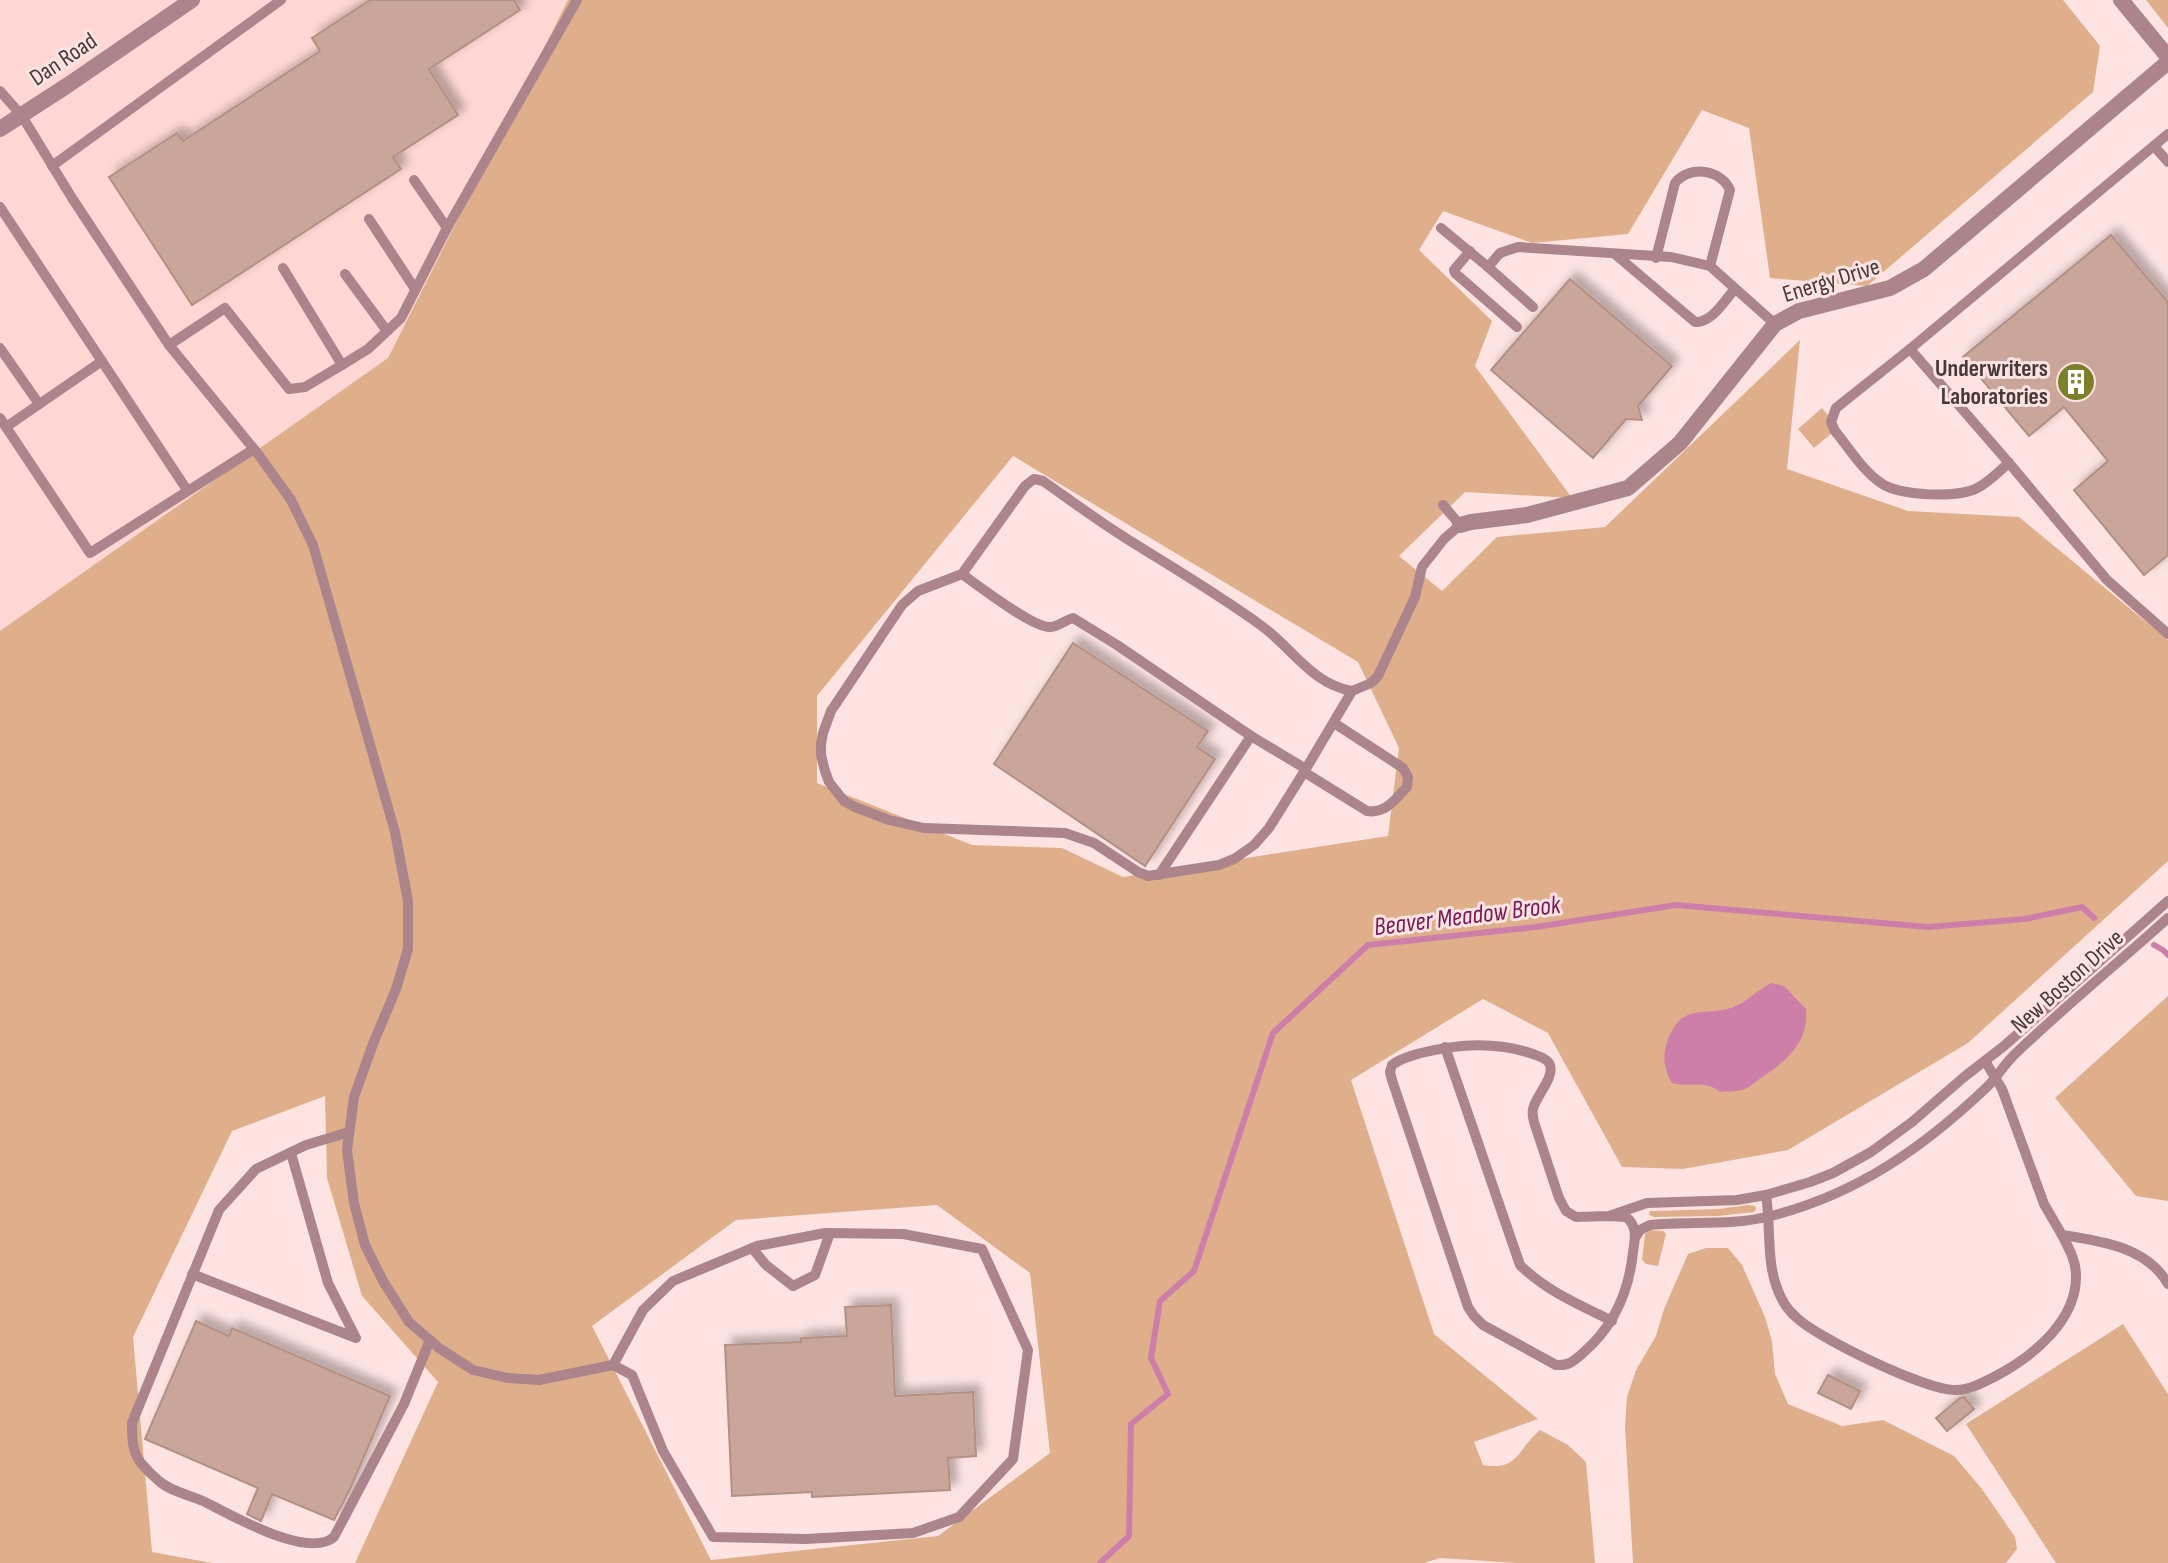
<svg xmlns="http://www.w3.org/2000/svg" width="2168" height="1563" viewBox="0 0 2168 1563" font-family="'Sofia Sans Condensed',sans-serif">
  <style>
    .built { fill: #ffd7d4 }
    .green { fill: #dfaf8b; fill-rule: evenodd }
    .water { fill: #cd7faa }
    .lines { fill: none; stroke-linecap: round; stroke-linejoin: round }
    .stream { stroke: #cd7faa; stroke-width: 6 }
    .building { fill: #caa69a; stroke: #b39084; stroke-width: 2; filter: url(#shadow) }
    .lane { stroke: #ab848c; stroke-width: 10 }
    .street { stroke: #ab848c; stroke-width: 16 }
    .labels { text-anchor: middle; stroke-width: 6; stroke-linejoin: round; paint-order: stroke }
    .street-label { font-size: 24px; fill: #483837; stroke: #fde4e3 }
    .poi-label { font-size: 24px; font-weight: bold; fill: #483837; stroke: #fde4e3; text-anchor: end }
    .water-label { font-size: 26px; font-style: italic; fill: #761a55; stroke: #fde4e3 }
  </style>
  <defs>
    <filter id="shadow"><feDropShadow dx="7" dy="-7" stdDeviation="4" flood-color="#0004"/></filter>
  </defs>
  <rect width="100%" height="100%" fill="#fde4e3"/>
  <!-- built -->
  <path class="built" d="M 0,0 L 568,0 L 388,358 L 0,631 Z"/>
  <!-- green -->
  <g class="green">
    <path d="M 568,0 L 2063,0 L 2100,46 L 2093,92 L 1867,286 L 1770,278 L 1749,128 L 1702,110 L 1628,234 L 1532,243 L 1443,211 L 1419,250 L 1492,321 L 1475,366 L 1572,498 L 1465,492 L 1399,556 L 1442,591 L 1497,537 L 1605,527 L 1800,340 L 1787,469 L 1908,511 L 2019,517 L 2168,640 L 2168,861 L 1968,1043 L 1788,1150 L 1683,1169 L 1622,1167 L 1548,1033 L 1483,999 L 1351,1080 L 1434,1334 L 1538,1419 L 1474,1442 L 1483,1465 C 1519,1471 1517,1449 1540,1430 L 1568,1445 L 1586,1462 L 1595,1563 L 1517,1563 L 1440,1558 L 1424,1563 L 355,1563 L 438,1382 L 362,1296 L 327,1178 L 325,1096 L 232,1131 L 133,1337 L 152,1552 L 212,1563 L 0,1563 L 0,631 L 388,358 ZM 1013,456 L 1358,662 L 1399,748 L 1388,836 L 1123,877 L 1062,848 L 972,845 L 817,783 L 817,696 ZM 937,1205 L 1030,1273 L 1050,1453 L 938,1536 L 711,1560 L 592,1326 L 736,1220 Z"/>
    <path d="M 2146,0 L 2168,0 L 2168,28 Z"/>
    <path d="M 1822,408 L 1838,428 L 1814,448 L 1798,429 Z"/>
    <path d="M 2168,996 L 2168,1201 L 2136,1196 L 2055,1098 Z"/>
    <path d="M 1748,1205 L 1755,1206 L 1756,1209 L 1754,1212 L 1718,1216 L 1654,1217 L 1649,1215 L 1650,1211 L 1654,1211 L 1718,1209 Z"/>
    <path d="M 1650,1230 L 1663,1231 L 1666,1234 L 1658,1266 L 1646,1264 L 1642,1260 L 1645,1234 Z"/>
    <path d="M 1706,1248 L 1728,1248 L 1742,1265 L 1765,1317 L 1772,1341 L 1775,1374 L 1788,1404 L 1842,1426 L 1883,1420 L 1954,1456 L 1982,1489 L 2015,1537 L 2017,1549 L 2006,1563 L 1633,1563 L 1625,1426 L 1627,1397 L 1636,1370 L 1656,1336 L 1664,1309 L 1688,1254 Z"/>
    <path d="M 2123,1324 L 2168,1394 L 2168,1563 L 2056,1563 L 1966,1424 Z"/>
  </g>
  <!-- water -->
  <path class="water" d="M 1771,983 L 1784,986 L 1806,1009 C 1809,1043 1786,1061 1761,1078 C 1756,1081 1751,1086 1745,1089 C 1738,1092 1728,1091 1720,1092 C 1704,1079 1691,1088 1672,1083 C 1664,1069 1662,1057 1667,1042 C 1683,997 1708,1021 1740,1004 C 1751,998 1759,989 1771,983 Z"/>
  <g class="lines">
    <!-- stream -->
    <g class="stream">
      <path d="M 2154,945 L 2163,950 L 2168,955"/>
      <path d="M 1100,1563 L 1129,1536 L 1131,1424 L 1168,1394 L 1151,1358 L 1160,1301 L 1194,1271 L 1273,1033 L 1368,945 L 1536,927 L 1676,905 L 1928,927 L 2025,919 L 2082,907 L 2094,918"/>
    </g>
  </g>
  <!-- building -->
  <g class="building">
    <path d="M 370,0 L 514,0 L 520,10 L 429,69 L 458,115 L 393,157 L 401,169 L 192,305 L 109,177 L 177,133 L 183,141 L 320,51 L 312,38 Z"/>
    <path d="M 2111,235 L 2168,302 L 2168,555 L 2144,575 L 2074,490 L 2108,461 L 2064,407 L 2029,436 L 1963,357 Z"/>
    <path d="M 1570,279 L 1672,366 L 1638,406 L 1642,420 L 1626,419 L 1593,458 L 1491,370 Z"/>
    <path d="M 1073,643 L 1208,731 L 1197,747 L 1215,759 L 1145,866 L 994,764 Z"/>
    <path d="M 891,1305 L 895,1396 L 973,1392 L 976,1456 L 948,1458 L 950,1490 L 812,1497 L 812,1492 L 732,1496 L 725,1345 L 801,1342 L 801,1338 L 847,1336 L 845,1307 Z"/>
    <path d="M 196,1321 L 229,1336 L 232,1328 L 390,1396 L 350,1489 L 334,1520 L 272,1494 L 261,1521 L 247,1514 L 258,1488 L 145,1439 Z"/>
    <path d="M 1828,1375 L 1860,1391 L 1851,1409 L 1818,1393 Z"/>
    <path d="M 1964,1397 L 1974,1409 L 1947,1431 L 1936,1418 L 1960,1398 Z"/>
  </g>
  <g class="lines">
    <!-- lane -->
    <g class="lane">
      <path d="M 0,91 L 22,116 L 72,198 L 169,345 L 258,454 L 291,500 L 313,545 L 395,832 L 408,901 L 408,949 L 396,989 L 373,1044 L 354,1097 L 347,1150 L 354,1203 L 365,1245 L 383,1281 L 409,1322 L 439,1348 L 473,1370 L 508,1378 L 539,1380 L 613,1365 L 632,1375 L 663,1451 L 713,1537 L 806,1539 L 913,1533 L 959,1517 L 1013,1459 L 1028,1350 L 982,1249 L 903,1234 L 825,1233 L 757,1246 L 673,1281 L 643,1310 L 613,1365"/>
      <path d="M 2168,134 L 1910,349 L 1836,408 L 1831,422 L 1835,431 C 1849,448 1863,471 1881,483 C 1899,496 1960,499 1979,487 C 1990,481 1999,471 2009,463 L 2107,580 L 2168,634"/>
      <path d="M 2154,146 L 2168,162"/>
      <path d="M 52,166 L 281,0"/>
      <path d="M 0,207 L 187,490"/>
      <path d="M 369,219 L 415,289"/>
      <path d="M 447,228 L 577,0"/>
      <path d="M 1441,228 L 1488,267 L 1500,253 L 1518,247 L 1671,257 L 1710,266 L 1775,324"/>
      <path d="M 1470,251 L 1454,270 L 1455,273 L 1517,327"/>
      <path d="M 1616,255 L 1695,322 C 1712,323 1724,301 1735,289"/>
      <path d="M 1656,258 L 1675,183 C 1689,165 1721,169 1730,190 L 1710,266"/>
      <path d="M 1488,267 L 1533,307"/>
      <path d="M 345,274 L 387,331"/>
      <path d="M 169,345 L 225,308 L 289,389 L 305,387 L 342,365 L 283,268"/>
      <path d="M 0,348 L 39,404"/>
      <path d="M 1910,349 L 2009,463"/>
      <path d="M 342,365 L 368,349 L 401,318 L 447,228 L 414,180"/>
      <path d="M 0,418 L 90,553 L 254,449"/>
      <path d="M 6,427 L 102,361"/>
      <path d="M 962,574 C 979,586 1033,628 1050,627 C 1058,627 1065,620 1073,618 L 1117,645 L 1251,736"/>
      <path d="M 1352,691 C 1311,684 1291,646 1259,624 C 1216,593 1170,566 1124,537 C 1097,520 1070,500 1043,481 L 1034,479 L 1025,486 L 962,574 L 918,591 L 902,605 L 831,711 L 823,733 L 821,744 L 821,755 L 825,771 L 829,782 L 844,801 L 855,807 L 889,820 L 924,828 L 1065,833 L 1094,843 L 1138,872 L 1148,876 L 1219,865 L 1234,859 L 1254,845 L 1269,828 L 1304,772 L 1352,691 L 1371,683 L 1378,676 L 1415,597 L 1422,567 L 1444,539 L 1460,525 L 1443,505"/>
      <path d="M 1304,772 L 1367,811 C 1386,814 1395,799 1407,787 L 1408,777 L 1403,768 L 1334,723"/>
      <path d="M 1159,875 L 1251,736 L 1306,769"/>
      <path d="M 1445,1047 L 1520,1265 C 1546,1291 1580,1305 1612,1321"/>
      <path d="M 1985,1061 L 2002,1089 L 2044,1204 L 2062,1235 C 2101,1241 2147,1247 2168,1284"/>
      <path d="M 349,1132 L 306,1145 L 256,1169 L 219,1210 L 132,1423 C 132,1437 132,1452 141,1463 C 146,1469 153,1476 159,1481 C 170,1491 189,1495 203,1501 C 230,1514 307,1560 334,1537 L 404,1404 L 430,1340"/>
      <path d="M 1766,1195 C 1772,1232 1764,1269 1784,1303 C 1787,1308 1791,1313 1796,1317 C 1817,1338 1927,1391 1956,1390 C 1970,1390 1984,1382 1996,1376 C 2033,1356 2077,1321 2076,1275 C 2076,1260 2068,1247 2062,1235"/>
      <path d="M 1609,1216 L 1626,1217 C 1638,1226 1635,1239 1633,1252 C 1629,1291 1614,1326 1584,1352 C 1574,1361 1569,1366 1556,1365 L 1483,1325 L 1474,1316 L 1468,1307 L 1392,1080 L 1390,1072 L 1392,1065 C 1401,1058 1411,1056 1421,1053 C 1459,1044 1495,1041 1533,1054 C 1538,1056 1546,1058 1549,1063 C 1557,1075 1535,1097 1533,1109 C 1532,1113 1533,1118 1534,1122 L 1559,1198 L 1566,1211 L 1576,1217 L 1609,1216 L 1647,1203 L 1737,1200 L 1766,1195 L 1810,1182 L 1833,1173 L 1871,1152 L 1912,1122 L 1964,1077 L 2004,1046 L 2168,901"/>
      <path d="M 1635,1238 L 1640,1230 L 1650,1225 C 1690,1221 1732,1226 1771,1216 C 1857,1194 1923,1148 1987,1087 C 1997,1077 2004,1065 2014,1055 C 2064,1007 2117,964 2168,918"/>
      <path d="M 752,1248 L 766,1265 L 793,1286 L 815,1275 L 830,1233"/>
      <path d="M 192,1274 L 356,1338 L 328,1283 L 291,1153"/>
    </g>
    <!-- street -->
    <g class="street">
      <path d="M 2121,0 L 2168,57"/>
      <path d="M 0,129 L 68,85 L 192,0"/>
      <path d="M 1460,525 L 1471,522 L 1527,515 L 1628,488 L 1680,443 L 1775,324 L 1799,311 L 1890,288 L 1924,269 L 2168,62"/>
    </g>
  </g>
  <!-- icons -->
  <defs>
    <symbol id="building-disc" viewBox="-11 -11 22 22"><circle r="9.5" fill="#7c802a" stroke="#fde4e3"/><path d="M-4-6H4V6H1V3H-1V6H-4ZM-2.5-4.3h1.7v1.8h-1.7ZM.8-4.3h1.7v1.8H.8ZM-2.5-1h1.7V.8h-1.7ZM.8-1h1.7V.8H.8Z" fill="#fff"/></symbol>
  </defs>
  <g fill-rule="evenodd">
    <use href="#building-disc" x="2054" y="360" width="44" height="44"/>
  </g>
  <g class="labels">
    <!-- street labels -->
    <g class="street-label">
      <text transform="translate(63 59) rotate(-34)" y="8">Dan Road</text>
      <text transform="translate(1831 280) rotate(-17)" y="8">Energy Drive</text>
      <text transform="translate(2067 981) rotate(-42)" y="8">New Boston Drive</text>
    </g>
    <!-- poi labels -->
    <g class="poi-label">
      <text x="2048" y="376">Underwriters<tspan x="2048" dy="28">Laboratories</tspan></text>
    </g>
    <!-- water labels -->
    <g class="water-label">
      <text transform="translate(1467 915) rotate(-7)" y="9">Beaver Meadow Brook</text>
    </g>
  </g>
</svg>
